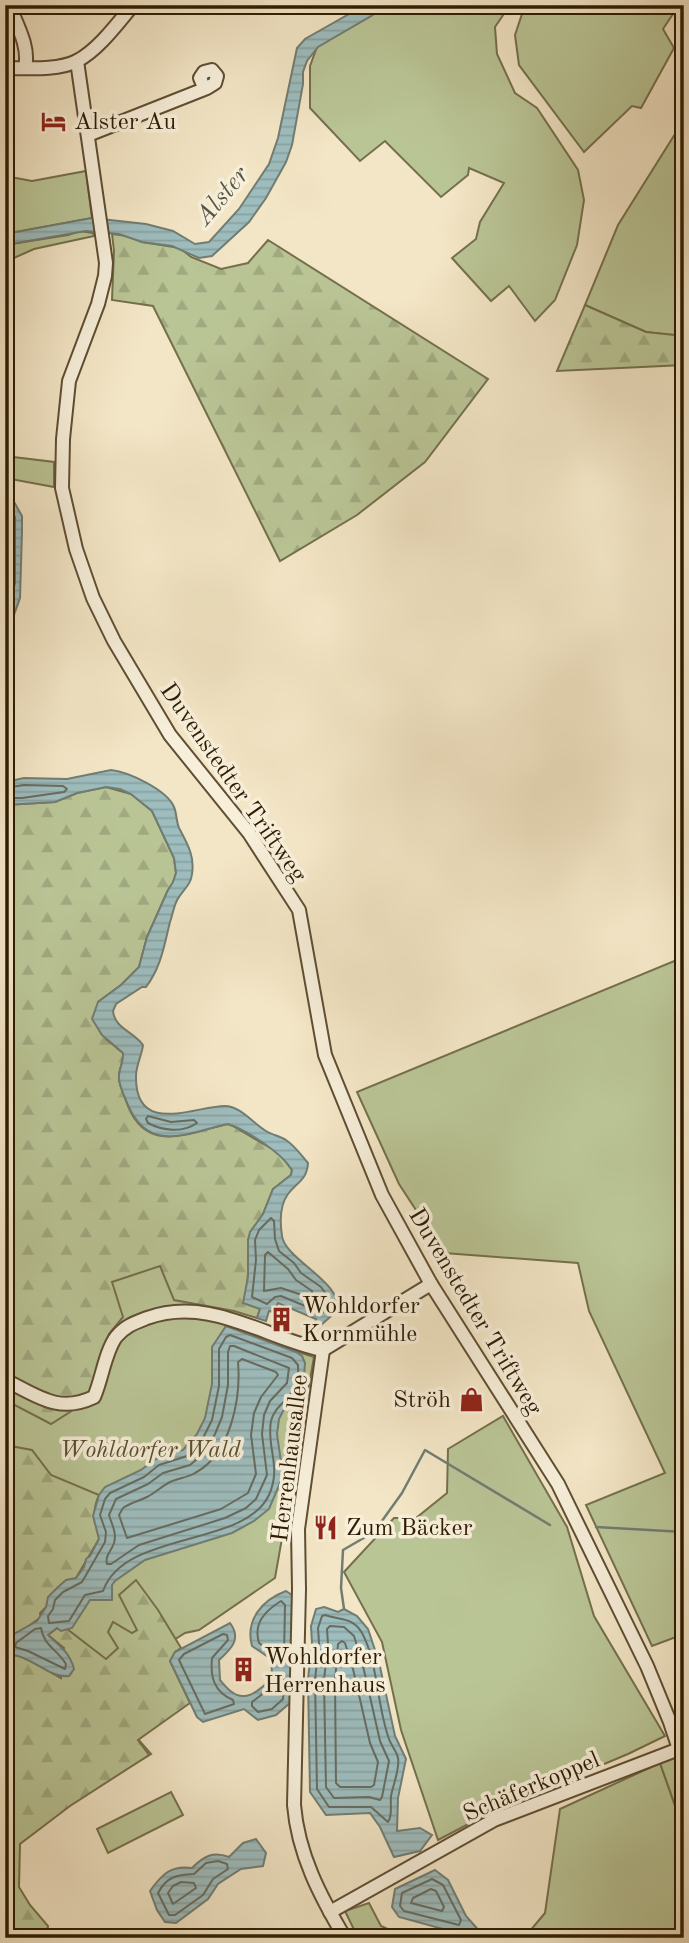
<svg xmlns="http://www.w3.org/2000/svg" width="689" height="1943" viewBox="0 0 689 1943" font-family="'Old Standard TT',serif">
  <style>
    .green { fill: #bac596; stroke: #74704c; stroke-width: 2 }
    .forest { fill: url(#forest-firs); stroke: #74704c; stroke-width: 2 }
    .water { fill: url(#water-rules); stroke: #717d73; stroke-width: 2 }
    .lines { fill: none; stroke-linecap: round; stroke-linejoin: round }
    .shore { stroke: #666c60; stroke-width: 2 }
    .stream { stroke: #717d73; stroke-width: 2.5 }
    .minor-casing { stroke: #5f4e34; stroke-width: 16 }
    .minor { stroke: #f7efda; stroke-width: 12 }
    .labels { text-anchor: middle; stroke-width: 7; stroke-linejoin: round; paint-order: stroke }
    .poi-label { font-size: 24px; fill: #2e1c03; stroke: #f7efda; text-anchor: start }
    .street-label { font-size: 24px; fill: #2e1c03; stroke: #f7efda }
    .park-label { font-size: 24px; font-style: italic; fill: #584f2f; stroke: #f7efda }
    .water-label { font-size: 26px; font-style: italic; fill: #555444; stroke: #f7efda }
  </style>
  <defs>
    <pattern id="forest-firs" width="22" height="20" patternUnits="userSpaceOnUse" patternTransform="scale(1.75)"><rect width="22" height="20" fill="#bac596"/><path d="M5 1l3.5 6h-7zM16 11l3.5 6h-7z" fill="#a0a980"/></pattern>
    <pattern id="water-rules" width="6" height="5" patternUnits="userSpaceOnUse" patternTransform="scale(1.75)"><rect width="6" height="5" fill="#9ebdbe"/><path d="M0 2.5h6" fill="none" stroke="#88a2a2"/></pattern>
  </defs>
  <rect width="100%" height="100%" fill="#f3e6c6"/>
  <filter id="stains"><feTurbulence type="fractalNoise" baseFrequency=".00286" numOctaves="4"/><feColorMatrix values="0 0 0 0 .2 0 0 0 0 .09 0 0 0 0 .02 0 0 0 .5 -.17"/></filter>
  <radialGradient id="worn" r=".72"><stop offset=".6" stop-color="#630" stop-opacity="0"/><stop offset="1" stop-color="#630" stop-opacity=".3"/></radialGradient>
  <!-- green -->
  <g class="green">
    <path d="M 385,5 L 510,5 L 495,27 L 497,54 L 515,93 L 537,108 L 578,170 L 584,200 L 577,245 L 555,300 L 535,321 L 509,286 L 491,301 L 452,258 L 476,239 L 480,222 L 504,183 L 469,168 L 468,175 L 441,197 L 385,141 L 360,161 L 310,108 L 310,66 L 317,47 L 371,16 Z"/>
    <path d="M 525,5 L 664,5 L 673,14 L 663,29 L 674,48 L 641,108 L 632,106 L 584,152 L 519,65 L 515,35 Z"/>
    <path d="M 675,134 L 684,138 L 684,336 L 680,336 L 646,332 L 585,305 L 618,225 Z"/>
    <path d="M 86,171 L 92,218 L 5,234 L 5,176 L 32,181 Z"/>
    <path d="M 80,231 L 93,233 L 94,236 L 34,249 L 5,262 L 5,245 L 68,235 Z"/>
    <path d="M 5,456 L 54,462 L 54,487 L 5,478 Z"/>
    <path d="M 5,813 L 80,1018 L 229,1297 L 233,1331 L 314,1357 L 275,1578 L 199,1630 L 185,1633 L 174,1640 L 191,1697 L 137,1738 L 151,1754 L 18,1835 L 14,1892 L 45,1938 L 5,1938 Z"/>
    <path d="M 684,957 L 684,1634 L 652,1646 L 586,1505 L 665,1473 L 589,1311 L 578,1263 L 444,1253 L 399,1184 L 357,1092 Z"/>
    <path d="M 503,1416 L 567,1527 L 594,1616 L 665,1736 L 628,1754 L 497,1809 L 438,1840 L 401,1730 L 382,1642 L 344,1572 L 394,1518 L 416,1518 L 447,1493 L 448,1449 Z"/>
    <path d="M 660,1763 L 684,1831 L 684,1938 L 524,1938 L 545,1913 L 560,1809 Z"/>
    <path d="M 171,1792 L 183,1815 L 108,1853 L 97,1829 Z"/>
    <path d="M 369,1903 L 381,1926 L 407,1938 L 358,1938 L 345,1911 Z"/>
  </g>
  <!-- forest -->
  <g class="forest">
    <path d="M 112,234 L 128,236 L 142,242 L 180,248 L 191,257 L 221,269 L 248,263 L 268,240 L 488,379 L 425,462 L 357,515 L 280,561 L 153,306 L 112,300 L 114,251 Z"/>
    <path d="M 585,305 L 646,332 L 684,336 L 684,365 L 557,371 Z"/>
    <path d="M 106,787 L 131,794 L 152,811 L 174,858 L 176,873 L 173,883 L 168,890 L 147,937 L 139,967 L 121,985 L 98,1002 L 106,1039 L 123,1053 C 124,1062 118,1070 119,1079 C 120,1088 125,1097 128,1106 C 148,1155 190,1132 228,1124 L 233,1126 L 279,1153 L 292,1170 L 291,1175 L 273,1189 L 263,1214 L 248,1240 L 249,1259 L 247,1287 L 260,1309 L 257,1318 L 234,1311 L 174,1300 L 160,1266 L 112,1282 L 123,1317 L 109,1334 L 97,1378 L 87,1399 L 70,1412 L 51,1424 L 5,1400 L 5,805 L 55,802 L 77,793 Z"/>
    <path d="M 5,1445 L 32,1450 L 51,1475 L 99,1495 C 89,1518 99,1520 99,1539 L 76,1578 L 40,1613 L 41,1617 L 26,1628 L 5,1639 Z"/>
    <path d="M 136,1580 L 158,1610 L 181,1648 L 175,1652 L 170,1661 L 190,1703 L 138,1740 L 149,1755 L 70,1806 L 20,1844 L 19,1887 L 30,1905 L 48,1926 L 47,1938 L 14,1938 L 5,1929 L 5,1665 L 14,1655 L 24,1657 L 61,1678 L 64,1648 L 48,1635 L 57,1628 L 67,1629 L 106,1659 L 118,1648 L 108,1632 L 113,1622 L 132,1633 L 137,1630 L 119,1595 Z"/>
    <path d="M 675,1756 L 684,1783 L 684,1831 L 660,1763 Z"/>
  </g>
  <!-- water -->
  <g class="water">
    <path d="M 365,5 L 385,5 L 371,16 L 318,47 L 307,61 L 303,72 L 303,84 L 292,145 L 286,162 L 266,198 L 249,222 L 212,256 L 199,258 L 172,246 L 142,242 L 119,234 L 86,231 L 5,245 L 5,234 L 92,218 L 146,224 L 173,231 L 195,244 L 209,242 L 239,209 L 269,164 L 278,138 L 297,48 L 305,39 Z"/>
    <path d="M 5,486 L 22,516 L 22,531 L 20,598 L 5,640 Z"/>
    <path d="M 111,770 C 129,772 167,790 174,807 C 177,814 176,821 179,828 C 187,843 195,856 192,874 C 191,884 185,888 179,897 C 174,903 173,914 170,922 C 164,946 161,967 146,987 L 142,987 L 116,1004 L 113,1011 C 115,1029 133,1031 143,1045 C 142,1055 136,1065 136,1076 C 135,1137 195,1106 225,1106 C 240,1106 254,1124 266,1131 C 272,1135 280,1136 286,1140 C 295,1146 301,1155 308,1163 C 307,1180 297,1182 288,1194 C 280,1205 280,1223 282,1236 C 285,1260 348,1285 335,1311 C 332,1317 324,1321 320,1327 L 314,1325 L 316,1319 L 278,1303 L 274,1312 L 269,1311 L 266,1321 L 257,1318 L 260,1309 L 243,1303 L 248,1277 L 248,1240 L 250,1232 L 263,1214 L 273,1189 L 291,1175 L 292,1170 C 282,1153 248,1131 228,1124 C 189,1132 149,1155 128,1105 C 125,1097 120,1088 119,1079 C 118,1070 124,1062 123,1053 L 102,1035 L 92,1019 L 98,1002 L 121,985 L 139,967 L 147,937 L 168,890 L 173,882 L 176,873 L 174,858 L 152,811 L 131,794 L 120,789 L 106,787 L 77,793 L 55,802 L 5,805 L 5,782 L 24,778 L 67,779 Z"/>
    <path d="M 226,1326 L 296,1352 L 302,1356 L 305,1363 L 303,1391 L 283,1411 L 279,1419 L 277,1434 L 283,1476 L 269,1509 L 254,1521 L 232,1533 L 145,1560 L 115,1581 L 112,1585 L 112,1600 L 90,1600 L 72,1628 L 61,1631 L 57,1628 L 48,1635 C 59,1645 70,1653 74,1669 L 69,1676 C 51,1679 33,1658 14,1655 L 5,1665 L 5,1639 L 37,1621 L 46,1607 L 48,1597 L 58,1587 L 66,1580 L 76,1578 L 84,1567 L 86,1559 L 90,1556 L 99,1539 L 93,1516 L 99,1495 L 105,1487 L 141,1470 L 156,1459 L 183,1450 L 197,1434 L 205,1418 L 212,1384 L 212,1347 Z"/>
    <path d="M 286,1591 L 292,1595 L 291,1702 L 276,1715 L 258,1720 L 244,1709 L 203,1722 L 197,1717 L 170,1661 L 175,1652 L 230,1623 C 242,1639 231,1649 219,1660 L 220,1680 C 226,1687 233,1696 243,1696 C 252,1697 268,1684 271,1676 C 273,1671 271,1665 271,1659 L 252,1646 C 245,1620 262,1600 286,1591 Z"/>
    <path d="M 324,1607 L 338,1612 L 344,1609 L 357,1616 L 368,1629 L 379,1662 L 395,1736 L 406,1759 L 398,1798 L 397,1831 L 420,1828 L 432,1835 L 420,1851 L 394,1857 L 380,1827 L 370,1813 L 326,1815 L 310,1792 L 308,1679 L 312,1643 L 311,1626 L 316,1609 Z"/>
    <path d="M 256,1839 L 266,1853 L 263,1866 L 241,1869 L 218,1884 L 208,1899 L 176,1923 L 165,1922 L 157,1910 L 150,1891 C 162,1874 171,1865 192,1868 C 204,1856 213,1851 229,1857 L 243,1843 Z"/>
    <path d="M 435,1870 L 448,1880 L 466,1916 L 481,1933 L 472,1937 L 399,1917 L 392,1907 L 395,1889 Z"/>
  </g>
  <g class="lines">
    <!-- shore -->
    <g class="shore">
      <path d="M 5,498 L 15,517 L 15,583 L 5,622"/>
      <path d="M 5,788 L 24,785 L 63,786 L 67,789 L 64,792 L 22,798 L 5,798"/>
      <path d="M 148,1116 L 171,1122 L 194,1120 L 197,1123 C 183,1133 163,1131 148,1123 L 146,1119 Z"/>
      <path d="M 271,1218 L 274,1221 L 275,1239 L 279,1251 L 294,1263 L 301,1273 L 321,1287 L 326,1294 L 329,1306 L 322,1313 L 281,1296 L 275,1297 L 267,1304 L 252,1297 L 256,1260 L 255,1240 L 259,1230 Z"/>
      <path d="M 268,1252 L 288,1269 L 296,1280 L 312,1291 L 312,1296 L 308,1297 L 281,1288 L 264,1291 L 265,1255 Z"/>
      <path d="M 230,1335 L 292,1358 L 298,1365 C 298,1371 299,1381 296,1386 C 290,1400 275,1405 271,1421 C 266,1447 282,1466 269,1495 C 244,1548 125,1530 103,1591 L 85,1595 L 69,1621 L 49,1623 L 48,1616 L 53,1609 L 55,1600 L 63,1592 L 82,1582 L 105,1542 L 106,1532 L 100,1515 L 105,1499 L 110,1493 L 144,1477 L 159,1465 L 187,1456 L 203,1438 L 212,1420 L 219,1386 L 219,1349 L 226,1337 Z"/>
      <path d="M 234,1346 L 289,1368 L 287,1383 L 270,1401 L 264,1415 L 262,1434 L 267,1475 L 256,1499 L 246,1508 L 225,1518 L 139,1545 L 111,1564 L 107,1564 C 105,1555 111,1552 114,1543 C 117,1533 112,1525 109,1515 L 116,1499 L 148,1484 L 163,1473 L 190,1465 L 202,1455 L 215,1434 L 222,1417 L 228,1385 L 228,1352 L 230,1346 Z"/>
      <path d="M 242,1359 L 276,1372 L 278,1375 L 261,1397 L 254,1413 L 251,1435 L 256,1474 L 248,1493 L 221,1509 L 127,1538 L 119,1515 L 123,1508 C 130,1503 139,1501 147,1497 C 155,1493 162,1486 170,1482 C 178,1478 187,1478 195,1473 C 231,1454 241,1398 238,1362 Z"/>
      <path d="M 281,1601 L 285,1605 L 284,1655 L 281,1659 L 259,1643 C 253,1623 265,1611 281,1601 Z"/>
      <path d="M 325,1615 C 340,1620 353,1617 362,1633 C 378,1662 377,1707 389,1739 C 391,1745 397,1752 398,1758 C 400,1769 393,1785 391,1796 C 390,1805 393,1815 388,1822 L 371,1807 L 329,1807 L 317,1789 L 315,1680 L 319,1643 L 318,1628 L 322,1616 Z"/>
      <path d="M 330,1626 L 344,1627 L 354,1636 L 363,1666 L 380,1741 L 389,1761 L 382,1797 L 380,1800 L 369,1797 L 334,1798 L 326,1787 L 324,1680 L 328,1644 L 327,1629 Z"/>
      <path d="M 41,1628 C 44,1646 56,1648 66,1664 L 65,1669 L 28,1651 L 15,1647 L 16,1643 L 35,1629 Z"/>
      <path d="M 223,1634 L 227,1635 L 228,1640 L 212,1658 C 210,1677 214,1692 233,1700 L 234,1704 L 205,1714 L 179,1660 L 184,1654 Z"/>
      <path d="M 342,1641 L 345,1643 L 353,1669 L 370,1743 L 378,1762 L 374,1785 L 371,1787 L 340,1787 L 336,1783 L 335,1681 L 338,1644 Z"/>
      <path d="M 281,1676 L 284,1679 L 283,1699 L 272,1709 L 258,1712 L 252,1706 L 252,1702 L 274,1685 Z"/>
      <path d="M 218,1861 L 227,1864 L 228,1869 L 213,1879 L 203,1895 L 175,1915 L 169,1915 L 158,1893 C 167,1876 177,1875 194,1874 L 206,1863 Z"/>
      <path d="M 432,1879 L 443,1885 L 461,1920 L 459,1925 L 404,1911 L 400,1906 L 402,1893 Z"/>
      <path d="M 181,1882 L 194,1883 L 196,1888 L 173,1904 L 168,1893 L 173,1886 Z"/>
      <path d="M 431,1889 L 436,1891 L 444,1907 L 442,1911 L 411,1903 L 413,1898 Z"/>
    </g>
    <!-- stream -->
    <g class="stream">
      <path d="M 596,1527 L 684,1532"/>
      <path d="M 344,1609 L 341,1588 L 343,1550 L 374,1532 L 402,1493 L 425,1450 L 550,1525"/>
    </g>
    <defs>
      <g id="minor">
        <path d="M 9,5 C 17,25 30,47 25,68"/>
        <path d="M 77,61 L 106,263 L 105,276 L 98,304 L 69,381 L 63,439 L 62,488 L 76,549 L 93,598 L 114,641 L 170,735 L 249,833 L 299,910 L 325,1055 L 382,1195 L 431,1284 L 558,1484 L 647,1666 L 670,1722 L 684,1764"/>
        <path d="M 5,68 C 27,68 57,71 77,61 C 99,49 117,24 133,5"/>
        <path d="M 88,135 L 207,88 L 215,83 L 217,76 L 212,70 L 204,72 L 200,78 L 203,85 L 207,88"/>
        <path d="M 323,1350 L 298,1529 L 299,1589 L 294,1805 C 298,1854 320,1896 345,1938"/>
        <path d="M 5,1380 C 38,1396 58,1414 94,1397 C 102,1379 105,1352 116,1337 C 125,1326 134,1323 147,1318 C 210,1295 266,1339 323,1350 L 431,1284"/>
        <path d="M 330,1912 L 494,1820 L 679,1749"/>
      </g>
    </defs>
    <!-- minor casing -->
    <use href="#minor" class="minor-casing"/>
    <!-- minor -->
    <use href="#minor" class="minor"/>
  </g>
  <!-- icons -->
  <defs>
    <symbol id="hotel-bare" viewBox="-9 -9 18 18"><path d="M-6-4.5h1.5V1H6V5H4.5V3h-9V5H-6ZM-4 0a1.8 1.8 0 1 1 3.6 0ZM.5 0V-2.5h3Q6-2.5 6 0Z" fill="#8f2418" stroke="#f7efda" stroke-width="2.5" paint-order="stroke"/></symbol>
    <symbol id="building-bare" viewBox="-9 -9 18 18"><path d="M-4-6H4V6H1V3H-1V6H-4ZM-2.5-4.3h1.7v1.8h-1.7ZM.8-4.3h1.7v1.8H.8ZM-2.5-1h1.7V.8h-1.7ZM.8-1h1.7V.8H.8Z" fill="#8f2418" stroke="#f7efda" stroke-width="2.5" paint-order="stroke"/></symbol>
    <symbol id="shop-bare" viewBox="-9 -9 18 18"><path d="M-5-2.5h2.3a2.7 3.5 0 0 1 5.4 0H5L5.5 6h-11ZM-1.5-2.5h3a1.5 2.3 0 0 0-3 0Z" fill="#8f2418" stroke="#f7efda" stroke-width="2.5" paint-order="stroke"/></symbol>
    <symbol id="restaurant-bare" viewBox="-9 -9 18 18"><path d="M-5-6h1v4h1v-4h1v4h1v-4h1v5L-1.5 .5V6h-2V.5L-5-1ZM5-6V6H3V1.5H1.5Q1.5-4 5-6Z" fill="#8f2418" stroke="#f7efda" stroke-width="2.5" paint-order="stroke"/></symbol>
  </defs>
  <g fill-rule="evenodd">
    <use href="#hotel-bare" x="36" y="104" width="35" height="35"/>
    <use href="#building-bare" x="264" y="1302" width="35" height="35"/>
    <use href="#shop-bare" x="454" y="1382" width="35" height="35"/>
    <use href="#restaurant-bare" x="308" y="1510" width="35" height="35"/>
    <use href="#building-bare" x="226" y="1652" width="35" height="35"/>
  </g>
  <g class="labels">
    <!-- poi labels -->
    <g class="poi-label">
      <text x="74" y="129">Alster Au</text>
      <text x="302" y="1313">Wohldorfer<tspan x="302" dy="28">Kornmühle</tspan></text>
      <text x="451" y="1407" text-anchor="end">Ströh</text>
      <text x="346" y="1535">Zum Bäcker</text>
      <text x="264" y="1664">Wohldorfer<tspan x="264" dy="28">Herrenhaus</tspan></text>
    </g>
    <!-- street labels -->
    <g class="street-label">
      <text transform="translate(234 782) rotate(55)" y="8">Duvenstedter Triftweg</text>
      <text transform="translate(476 1311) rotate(59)" y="8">Duvenstedter Triftweg</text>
      <text transform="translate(289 1458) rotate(-83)" y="8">Herrenhausallee</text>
      <text transform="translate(531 1786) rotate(-23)" y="8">Schäferkoppel</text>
    </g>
    <!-- park labels -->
    <g class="park-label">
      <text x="150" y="1457">Wohldorfer Wald</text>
    </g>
    <!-- water labels -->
    <g class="water-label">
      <text transform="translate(221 195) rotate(-50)" y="9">Alster</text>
    </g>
  </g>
  <!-- margin -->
  <rect width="689" height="1943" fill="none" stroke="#f3e6c6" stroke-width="28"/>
  <rect x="7" y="7" width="675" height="1929" fill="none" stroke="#2e1c03" stroke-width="3.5"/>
  <rect x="14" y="14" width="661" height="1915" fill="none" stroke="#2e1c03" stroke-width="2"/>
  <rect width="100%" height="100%" filter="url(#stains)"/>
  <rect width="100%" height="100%" fill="url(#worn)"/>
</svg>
